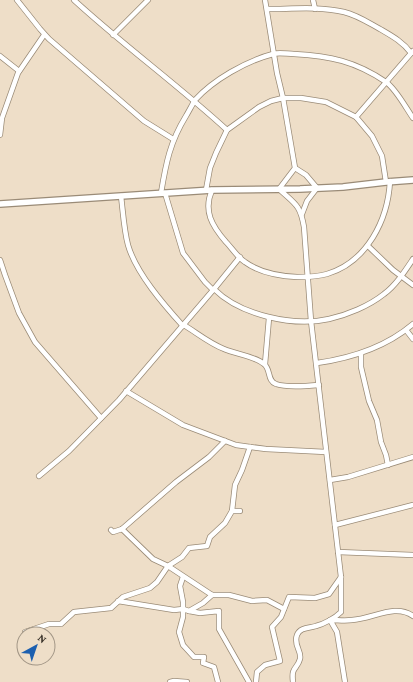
<svg xmlns="http://www.w3.org/2000/svg" width="413" height="682" viewBox="0 0 413 682" font-family="'Crimson Pro',serif">
  <style>
    .lines { fill: none; stroke-linecap: round; stroke-linejoin: round }
    .minor-casing { stroke: #9a8b77; stroke-width: 6 }
    .tertiary-casing { stroke: #9a8b77; stroke-width: 8 }
    .minor { stroke: #fff; stroke-width: 4.5 }
    .tertiary { stroke: #fff; stroke-width: 5.5 }
  </style>
  <rect width="100%" height="100%" fill="#eedec8"/>
  <g class="lines">
    <defs>
      <g id="minor">
        <path d="M 17,0 L 40,29 L 49,39 L 144,121 L 173,139"/>
        <path d="M 74,0 C 123,45 178,85 227,130"/>
        <path d="M 265,0 L 277,73 L 283,98 L 295,168 L 279,189 C 295,204 300,204 304,227 L 311,321 L 341,577 L 341,612 C 335,618 324,624 316,626 C 310,628 300,627 297,635 C 293,645 302,651 300,659 C 297,670 291,666 293,682"/>
        <path d="M 313,0 L 315,9"/>
        <path d="M 267,9 C 292,9 319,6 344,12 C 357,15 369,23 380,29 C 392,36 403,42 411,53"/>
        <path d="M 113,35 L 148,0"/>
        <path d="M 0,56 L 19,71"/>
        <path d="M 356,117 L 413,51"/>
        <path d="M 0,135 L 2,118 L 18,73 L 44,35"/>
        <path d="M 295,168 L 306,175 L 317,188 L 307,201 L 302,214"/>
        <path d="M 206,190 L 210,168 L 216,153 L 227,130 L 259,107 L 271,101 L 283,98 L 301,98 L 326,102 L 356,117 L 372,136 L 382,156 L 386,182"/>
        <path d="M 212,190 C 203,211 212,226 226,242 C 232,248 237,257 245,262 C 260,273 278,276 297,277 C 306,277 317,277 327,274 C 367,262 388,220 390,181"/>
        <path d="M 161,193 C 166,163 170,142 186,116 C 189,111 192,105 195,100 C 213,80 246,61 273,54 C 279,52 287,54 294,54 C 330,56 355,61 386,82 C 396,89 406,108 413,118"/>
        <path d="M 165,193 L 183,253 L 205,282 L 213,290"/>
        <path d="M 121,196 C 123,212 124,230 128,245 C 136,273 164,305 183,326"/>
        <path d="M 368,246 L 393,270 L 413,285"/>
        <path d="M 0,260 L 5,275 L 19,313 L 35,342 L 101,418"/>
        <path d="M 214,289 C 240,315 293,327 329,319 C 347,315 369,306 384,294 C 396,285 405,271 413,259"/>
        <path d="M 184,325 C 197,333 209,343 224,349 C 235,354 255,356 264,364 C 271,369 267,381 276,384 C 287,388 308,386 319,385"/>
        <path d="M 406,330 L 413,339"/>
        <path d="M 361,353 L 361,367 L 369,401 L 377,420 L 381,442 L 386,455 L 388,465"/>
        <path d="M 317,363 C 352,358 386,347 413,324"/>
        <path d="M 265,364 L 269,318"/>
        <path d="M 126,391 L 183,425 L 236,445 L 266,449 L 326,452"/>
        <path d="M 39,476 L 69,451 L 119,400 L 214,289 L 240,257"/>
        <path d="M 330,480 L 348,477 L 413,457"/>
        <path d="M 232,511 L 235,485 L 242,470 L 250,447"/>
        <path d="M 335,525 L 413,505"/>
        <path d="M 122,529 L 176,482 L 209,457 L 225,441"/>
        <path d="M 111,530 L 113,532 L 122,529 L 153,559 L 168,566 L 182,557 L 189,548 L 207,546 L 210,537 L 225,523 L 232,511 L 240,511"/>
        <path d="M 338,552 L 413,555"/>
        <path d="M 183,577 L 180,586 L 183,602 L 183,617 L 179,632 L 183,645 L 194,657 L 204,657 L 203,663 L 214,667 L 218,682"/>
        <path d="M 118,601 L 174,610 L 183,609 L 189,611 L 203,603 L 212,595"/>
        <path d="M 189,611 L 200,613 L 219,611 L 219,629 L 249,682"/>
        <path d="M 25,632 L 49,624 L 61,624 L 74,612 L 111,608 L 123,597 L 150,588 L 157,582 L 168,566 L 212,595 L 229,595 L 252,601 L 267,600 L 284,609"/>
        <path d="M 170,682 L 174,681 L 187,682"/>
        <path d="M 256,682 L 257,672 L 265,665 L 280,661 L 272,627 L 281,617 L 289,597 L 315,598 L 329,594 L 341,577"/>
        <path d="M 345,682 L 337,632 L 330,620 C 338,620 345,621 352,620 C 373,619 395,603 413,616"/>
      </g>
      <path id="tertiary" d="M 0,204 L 212,190 L 300,189 L 343,187 L 386,182 L 413,180"/>
    </defs>
    <!-- minor casing -->
    <use href="#minor" class="minor-casing"/>
    <!-- tertiary casing -->
    <use href="#tertiary" class="tertiary-casing"/>
    <!-- minor -->
    <use href="#minor" class="minor"/>
    <!-- tertiary -->
    <use href="#tertiary" class="tertiary"/>
  </g>
  <!-- north arrow -->
  <g transform="translate(36 646) rotate(40)"><circle r="19" fill="#eedec8" stroke="#a29686"/>
  <path d="M0-3L7 15L0 10L-7 15Z" fill="#1c5faf"/>
  <text y="-6" font-size="11" font-weight="bold" text-anchor="middle" fill="#312a22">N</text>
  </g>
</svg>
